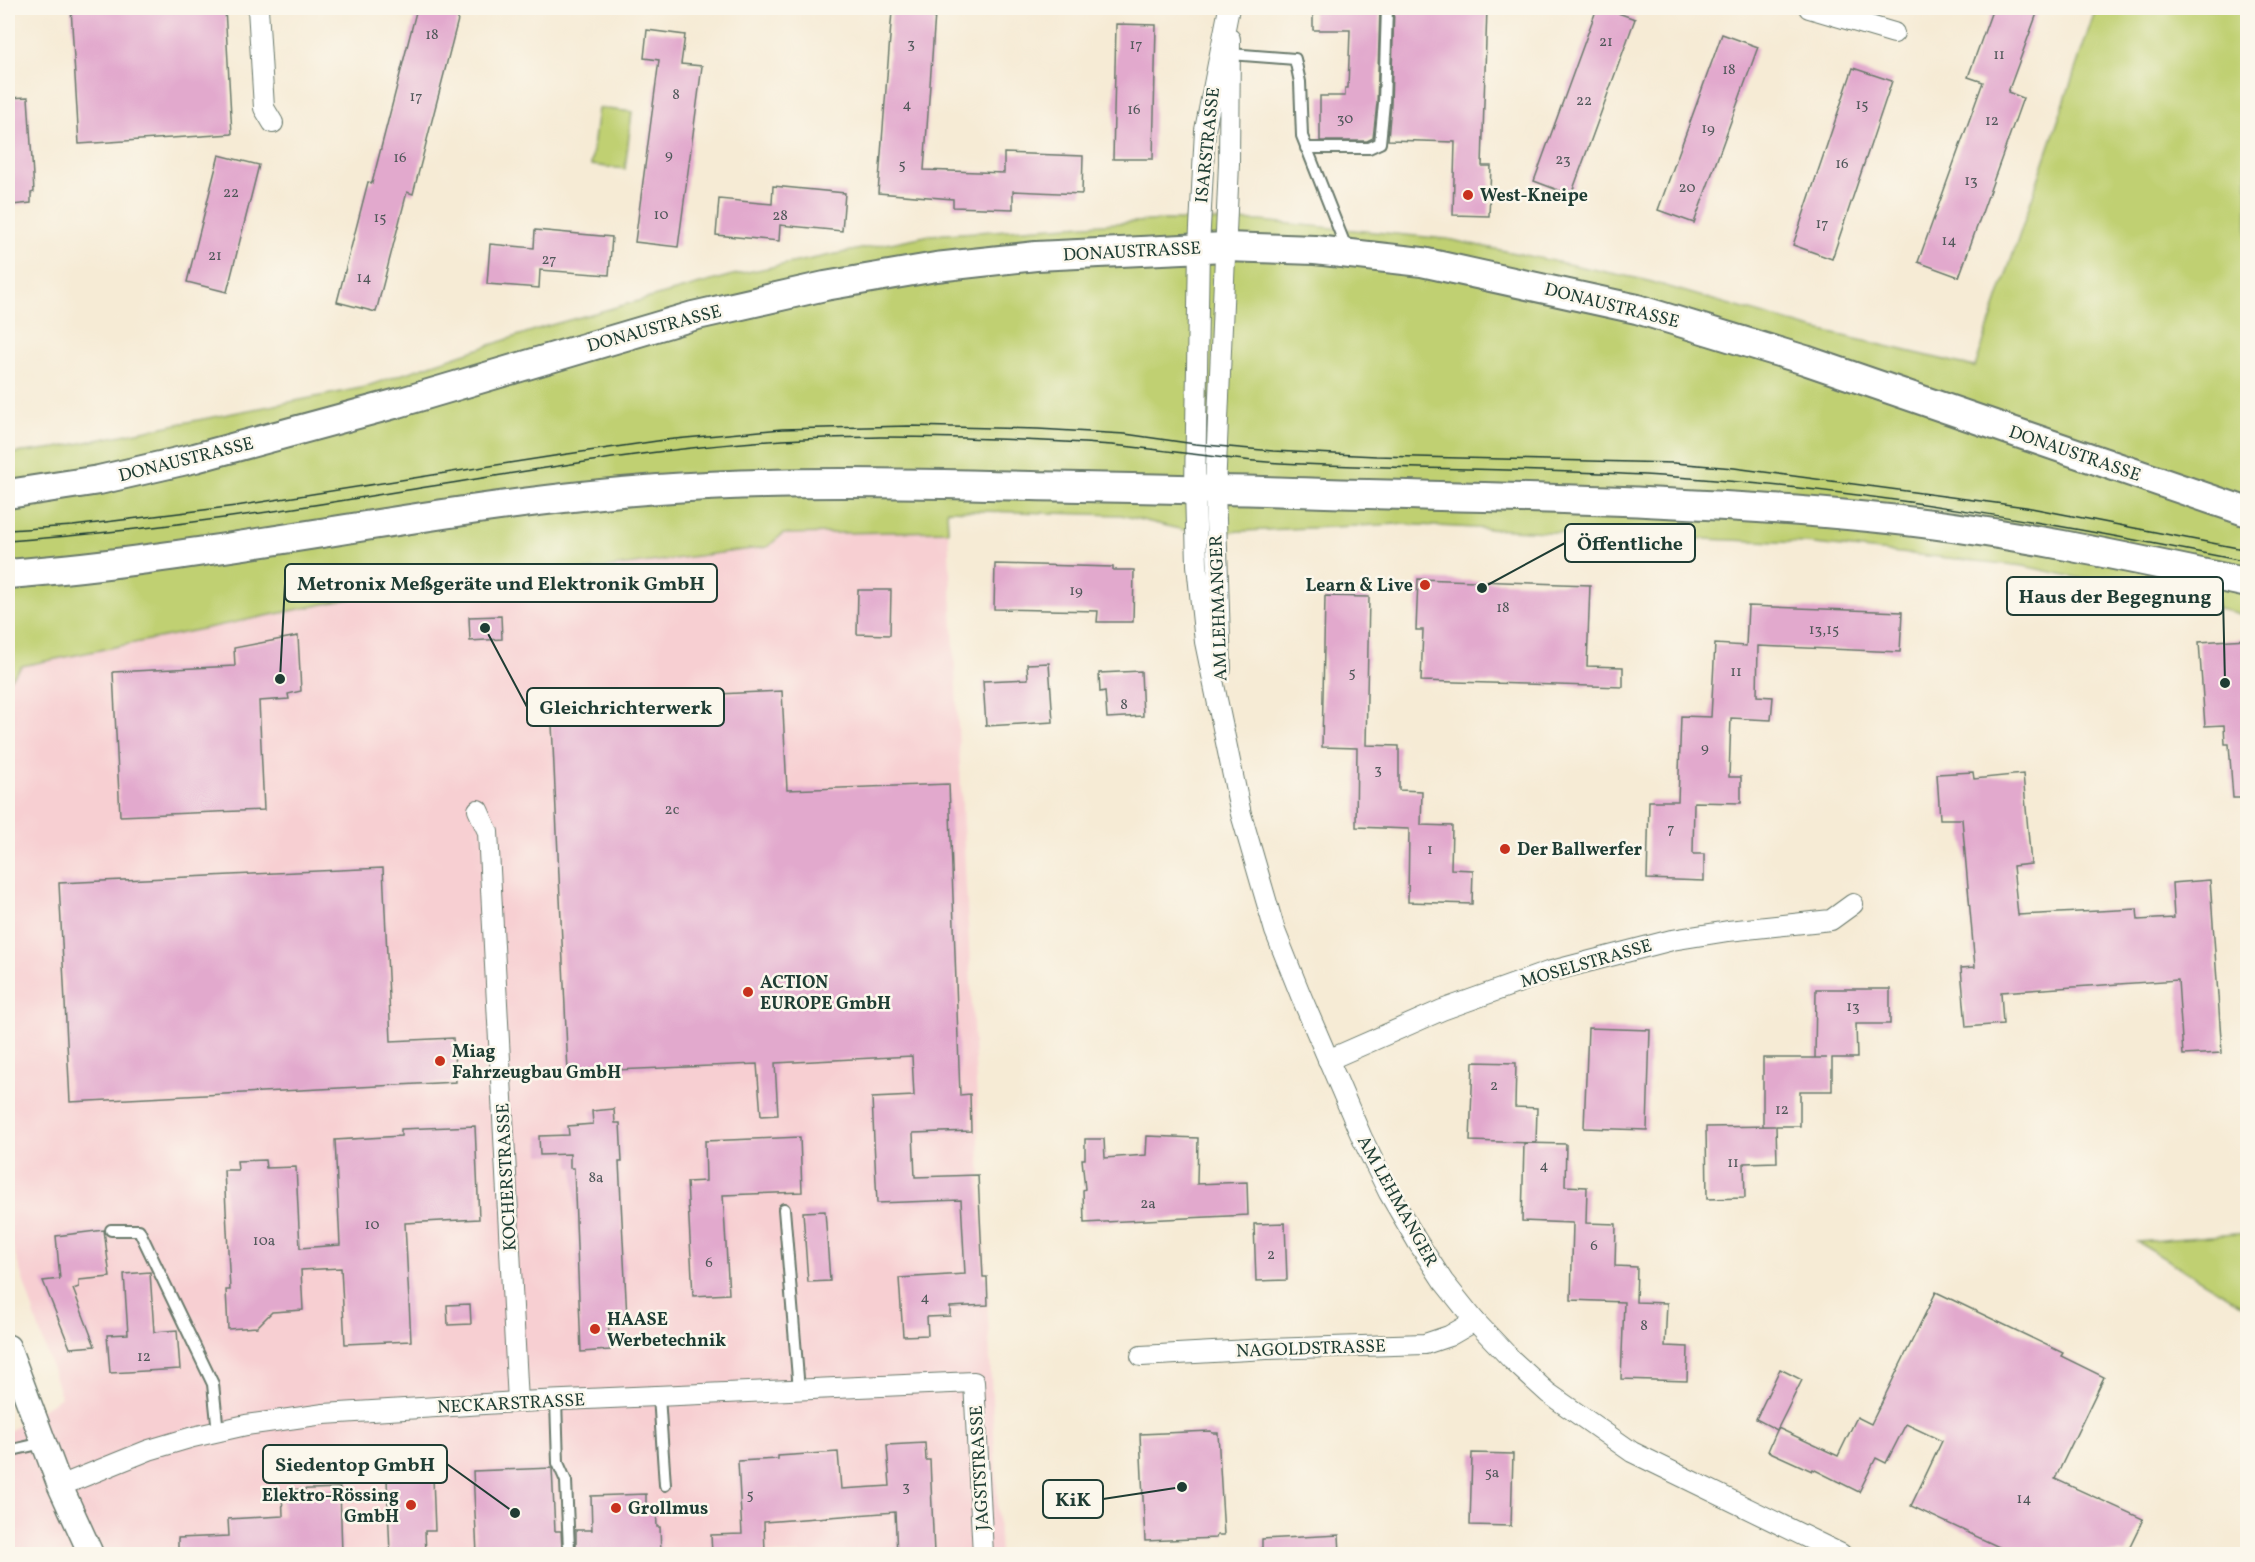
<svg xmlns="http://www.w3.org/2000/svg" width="2255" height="1562" viewBox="0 0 2255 1562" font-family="Vollkorn,serif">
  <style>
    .built { fill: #f7cfd2 }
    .green { fill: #c0d072; stroke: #708653; stroke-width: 1.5 }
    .building { fill: #e2a9cd }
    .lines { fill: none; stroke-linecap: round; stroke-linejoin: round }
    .service-casing { stroke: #6a7a6c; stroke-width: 14 }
    .minor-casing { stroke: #6a7a6c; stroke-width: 22 }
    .tertiary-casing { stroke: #6a7a6c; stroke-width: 27 }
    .secondary-casing { stroke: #6a7a6c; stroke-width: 32 }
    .service { stroke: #fff; stroke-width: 10 }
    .minor { stroke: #fff; stroke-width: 20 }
    .tertiary { stroke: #fff; stroke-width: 24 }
    .secondary { stroke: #fff; stroke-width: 28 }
    .tram { stroke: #1f3d34; stroke-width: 1.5 }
    .poi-dot { fill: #c8321e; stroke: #fbf7ec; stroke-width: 2 }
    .labels { text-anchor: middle; stroke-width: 5; stroke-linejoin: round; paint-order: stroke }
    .number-label { font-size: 15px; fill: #50585a }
    .street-label { font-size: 18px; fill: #1f3d34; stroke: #fbf7ec }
    .poi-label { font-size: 18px; font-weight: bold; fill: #1f3d34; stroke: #fbf7ec; text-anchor: start }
    .leader { fill: none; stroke: #1f3d34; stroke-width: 2 }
    .callout-dot { fill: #1f3d34; stroke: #fbf7ec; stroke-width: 2 }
    .callout { fill: #fbf7ec; stroke: #1f3d34; stroke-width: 2 }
    .callout-label { font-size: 20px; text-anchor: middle; font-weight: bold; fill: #1f3d34 }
  </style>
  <rect width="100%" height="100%" fill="#fbf7ec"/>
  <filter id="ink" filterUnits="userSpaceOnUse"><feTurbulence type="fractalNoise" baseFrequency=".0167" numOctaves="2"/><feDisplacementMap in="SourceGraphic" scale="12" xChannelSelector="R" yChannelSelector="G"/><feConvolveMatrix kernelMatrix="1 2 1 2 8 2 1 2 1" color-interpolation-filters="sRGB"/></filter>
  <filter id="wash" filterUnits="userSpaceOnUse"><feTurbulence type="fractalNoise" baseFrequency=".008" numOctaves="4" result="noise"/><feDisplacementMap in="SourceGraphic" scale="24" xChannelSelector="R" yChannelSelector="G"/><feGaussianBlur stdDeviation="1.35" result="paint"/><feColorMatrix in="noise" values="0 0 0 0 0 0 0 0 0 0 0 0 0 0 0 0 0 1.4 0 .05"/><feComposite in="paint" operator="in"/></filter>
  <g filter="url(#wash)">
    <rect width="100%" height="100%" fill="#f6ebd5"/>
    <!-- built -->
    <path class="built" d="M 948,531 L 1000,1554 L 8,1554 L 8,1432 L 61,1397 L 12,1245 L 8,1207 L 8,681 L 22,666 L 447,579 L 783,534 Z"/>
    <!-- green -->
    <g class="green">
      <path d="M 2096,8 L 2247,8 L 2247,617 L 2237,613 L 2024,566 L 1805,543 L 1606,535 L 1400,524 L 1196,533 L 1121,515 L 947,510 L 948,531 L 783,534 L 767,547 L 541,576 L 490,587 L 461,585 L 446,579 L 22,666 L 8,681 L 8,454 L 56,448 L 361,388 L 544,327 L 733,275 L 930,235 L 1165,220 L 1260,221 L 1447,239 L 1645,280 L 1809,328 L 1975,367 Z"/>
      <path d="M 598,108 L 632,112 L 625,169 L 591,165 Z"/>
      <path d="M 2247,1233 L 2247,1308 L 2137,1242 Z"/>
    </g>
    <g id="blocks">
      <!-- building -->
      <g class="building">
        <path d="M 71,8 L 225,8 L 232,134 L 79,144 Z"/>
        <path d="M 417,8 L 461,8 L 413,194 L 407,192 L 376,312 L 337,302 L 368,182 L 372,183 Z"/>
        <path d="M 1313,8 L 1380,8 L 1377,103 L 1373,138 L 1367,141 L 1320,141 L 1320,96 L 1345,96 L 1345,88 L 1348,88 L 1350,30 L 1313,30 Z"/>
        <path d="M 1394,8 L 1487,8 L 1482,166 L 1491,166 L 1489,216 L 1453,215 L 1455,142 L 1388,140 L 1391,104 Z"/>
        <path d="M 1597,8 L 1604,8 L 1635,19 L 1571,195 L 1534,181 Z"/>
        <path d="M 1993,8 L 2039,8 L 2008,92 L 2023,98 L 1959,277 L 1918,262 L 1983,82 L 1968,77 Z"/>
        <path d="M 892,11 L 935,14 L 924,170 L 1004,173 L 1004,153 L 1083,156 L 1082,194 L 1013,191 L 1013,209 L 953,207 L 953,199 L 878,193 Z"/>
        <path d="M 1116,24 L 1156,25 L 1153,159 L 1113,159 Z"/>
        <path d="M 647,30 L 685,35 L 681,64 L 702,66 L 678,247 L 635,242 L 659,60 L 644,58 Z"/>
        <path d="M 1722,34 L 1758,47 L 1694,223 L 1658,210 Z"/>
        <path d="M 1853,68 L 1892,81 L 1832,259 L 1793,245 Z"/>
        <path d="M 28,97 L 34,192 L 31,193 L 31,203 L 12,205 L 11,194 L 8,194 L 8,98 Z"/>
        <path d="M 219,155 L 259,165 L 227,292 L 187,282 Z"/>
        <path d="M 773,186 L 845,193 L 842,231 L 780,225 L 779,241 L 716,235 L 719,199 L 772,204 Z"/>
        <path d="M 535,230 L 612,237 L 609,275 L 540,270 L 539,288 L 487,284 L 490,244 L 534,248 Z"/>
        <path d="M 995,564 L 1113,567 L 1113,570 L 1134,570 L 1133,622 L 1097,622 L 1098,611 L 994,609 Z"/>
        <path d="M 1418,579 L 1590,585 L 1587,666 L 1623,667 L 1623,687 L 1421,681 L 1423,630 L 1416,630 Z"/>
        <path d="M 858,590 L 891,590 L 890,635 L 857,634 Z"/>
        <path d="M 1325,596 L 1369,597 L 1366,745 L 1399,746 L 1399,790 L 1422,791 L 1421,825 L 1452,826 L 1451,869 L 1473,870 L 1472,904 L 1408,902 L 1409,829 L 1356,827 L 1357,748 L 1322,747 Z"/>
        <path d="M 1748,606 L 1902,612 L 1900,652 L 1758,646 L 1757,696 L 1773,697 L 1771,720 L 1731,718 L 1729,777 L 1741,777 L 1741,803 L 1694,802 L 1693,854 L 1704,854 L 1704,881 L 1647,879 L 1649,801 L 1678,801 L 1681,716 L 1711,717 L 1715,644 L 1746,646 Z"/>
        <path d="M 501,616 L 502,639 L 470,641 L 469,617 Z"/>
        <path d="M 298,636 L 301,691 L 288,694 L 289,699 L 259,701 L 264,810 L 120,816 L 113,672 L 235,666 L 234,648 Z"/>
        <path d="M 2247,639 L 2247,798 L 2233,798 L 2229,744 L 2225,744 L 2224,725 L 2205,726 L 2199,642 Z"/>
        <path d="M 1049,663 L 1053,722 L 986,726 L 983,681 L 1028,679 L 1027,664 Z"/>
        <path d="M 1141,671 L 1143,716 L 1107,718 L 1105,691 L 1100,692 L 1099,673 Z"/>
        <path d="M 782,691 L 787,790 L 949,784 L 960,1095 L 970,1094 L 971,1131 L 913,1133 L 915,1177 L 978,1175 L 983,1277 L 987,1277 L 988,1305 L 950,1307 L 950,1316 L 927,1317 L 928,1335 L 903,1336 L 899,1278 L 965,1274 L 961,1200 L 877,1203 L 872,1098 L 914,1096 L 912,1056 L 775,1063 L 778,1115 L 761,1116 L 757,1064 L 568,1072 L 551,702 Z"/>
        <path d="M 1973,772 L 1974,779 L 2023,774 L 2031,864 L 2013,866 L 2018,915 L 2137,909 L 2138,920 L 2174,918 L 2172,883 L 2210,880 L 2222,1053 L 2183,1055 L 2178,980 L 2001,992 L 2003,1024 L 1966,1027 L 1961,968 L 1975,967 L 1962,819 L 1940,819 L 1937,774 Z"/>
        <path d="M 383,868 L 391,1041 L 453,1038 L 456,1082 L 70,1102 L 59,883 Z"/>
        <path d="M 1816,989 L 1890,989 L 1890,1024 L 1856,1024 L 1857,1058 L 1832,1058 L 1832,1091 L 1800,1091 L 1800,1126 L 1776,1126 L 1777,1162 L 1744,1163 L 1745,1198 L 1707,1199 L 1706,1127 L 1775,1126 L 1763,1126 L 1763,1058 L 1827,1058 L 1815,1058 Z"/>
        <path d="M 1588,1028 L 1650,1030 L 1647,1130 L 1584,1128 Z"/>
        <path d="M 1473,1062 L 1516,1063 L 1515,1107 L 1537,1108 L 1536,1143 L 1470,1141 Z"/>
        <path d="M 614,1109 L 615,1123 L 620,1123 L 622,1162 L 619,1162 L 627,1318 L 608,1319 L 610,1350 L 581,1352 L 574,1168 L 570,1168 L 570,1154 L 540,1155 L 539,1136 L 569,1135 L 568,1126 L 593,1124 L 592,1111 Z"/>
        <path d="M 475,1126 L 479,1219 L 405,1223 L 411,1341 L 345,1344 L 341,1268 L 301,1270 L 303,1310 L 272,1312 L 257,1327 L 228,1329 L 226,1290 L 230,1290 L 224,1170 L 238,1170 L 237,1161 L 265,1160 L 266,1168 L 296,1167 L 300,1248 L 340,1245 L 335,1140 L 401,1136 L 401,1129 Z"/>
        <path d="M 1147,1136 L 1198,1138 L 1197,1184 L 1247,1182 L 1248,1215 L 1084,1223 L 1083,1190 L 1085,1189 L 1082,1159 L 1085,1159 L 1085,1139 L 1104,1139 L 1105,1158 L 1146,1155 Z"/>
        <path d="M 800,1137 L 802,1192 L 723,1195 L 729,1294 L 693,1296 L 687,1182 L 706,1181 L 705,1141 Z"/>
        <path d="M 1524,1143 L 1566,1144 L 1565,1186 L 1587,1187 L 1586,1223 L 1616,1224 L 1615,1266 L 1637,1267 L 1636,1302 L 1667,1303 L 1665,1346 L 1688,1347 L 1687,1381 L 1621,1379 L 1624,1302 L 1571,1300 L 1573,1223 L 1522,1221 Z"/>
        <path d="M 825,1211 L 830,1281 L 808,1282 L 803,1212 Z"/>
        <path d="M 1285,1223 L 1287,1280 L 1256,1281 L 1254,1224 Z"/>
        <path d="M 104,1230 L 110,1277 L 79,1280 L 79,1287 L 73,1289 L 95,1346 L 70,1348 L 43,1281 L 60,1279 L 56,1236 Z"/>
        <path d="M 150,1272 L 154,1332 L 177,1330 L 180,1369 L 110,1373 L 107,1335 L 128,1334 L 124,1274 Z"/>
        <path d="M 1936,1292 L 2063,1353 L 2061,1356 L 2104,1377 L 2055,1479 L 2143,1519 L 2126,1554 L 2014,1554 L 1911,1506 L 1942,1441 L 1906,1424 L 1886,1463 L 1876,1458 L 1859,1492 L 1813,1469 L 1812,1471 L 1768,1451 L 1778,1428 L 1838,1456 L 1857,1417 L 1871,1424 Z"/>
        <path d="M 470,1304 L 471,1324 L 448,1325 L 447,1305 Z"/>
        <path d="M 1780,1369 L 1802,1380 L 1777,1430 L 1756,1419 Z"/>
        <path d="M 1211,1431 L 1212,1433 L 1218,1433 L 1224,1535 L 1217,1535 L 1216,1538 L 1145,1541 L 1140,1434 Z"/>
        <path d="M 925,1443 L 926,1460 L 930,1460 L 934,1554 L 897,1554 L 895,1512 L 764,1522 L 765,1554 L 712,1554 L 711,1535 L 742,1534 L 738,1461 L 778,1459 L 778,1456 L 838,1452 L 841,1489 L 890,1486 L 887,1445 Z"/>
        <path d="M 1472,1453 L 1513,1454 L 1511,1526 L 1470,1525 Z"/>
        <path d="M 552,1468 L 555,1531 L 561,1531 L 562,1549 L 564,1554 L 477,1554 L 473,1471 Z"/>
        <path d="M 433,1477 L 435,1531 L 425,1531 L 426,1554 L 390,1554 L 387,1479 Z"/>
        <path d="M 340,1488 L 342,1554 L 178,1554 L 178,1538 L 229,1536 L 228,1519 L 283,1516 L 282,1490 Z"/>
        <path d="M 646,1494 L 646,1507 L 656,1506 L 657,1527 L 660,1527 L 661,1554 L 574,1554 L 576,1549 L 576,1530 L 592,1530 L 591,1496 Z"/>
        <path d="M 1339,1535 L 1340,1554 L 1262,1554 L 1262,1539 Z"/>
      </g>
    </g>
  </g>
  <g filter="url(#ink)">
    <use href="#blocks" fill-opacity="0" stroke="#6a7a6c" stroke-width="1.5"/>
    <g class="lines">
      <defs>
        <g id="service">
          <path d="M 1230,54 L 1295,59 L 1300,82 L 1302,136 L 1347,250"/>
          <path d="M 1306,148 L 1369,148 L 1380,143 L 1384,103 L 1387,8"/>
          <path d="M 784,1209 L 799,1390"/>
          <path d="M 111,1230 L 139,1230 L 213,1384 L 218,1432"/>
          <path d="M 659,1396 L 665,1485"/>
          <path d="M 556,1401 L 558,1463 L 566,1481 L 569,1549"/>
          <path d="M 8,1451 L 43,1443"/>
        </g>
        <g id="minor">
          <path d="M 258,8 L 264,108 L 273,123"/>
          <path d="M 1229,8 L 1205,130 L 1199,247 L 1195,489 L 1197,565 L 1205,642 L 1241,814 L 1275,931 L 1301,996 L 1362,1138 L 1389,1193 L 1417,1241 L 1443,1281 L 1475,1321 L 1512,1360 L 1548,1393 L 1632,1452 L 1841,1554"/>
          <path d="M 1809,8 L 1894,33"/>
          <path d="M 1221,669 L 1215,490 L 1229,163 L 1230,39"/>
          <path d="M 478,810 L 488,832 L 518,1402"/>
          <path d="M 1328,1060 L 1442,1010 L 1548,972 L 1672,940 L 1728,931 L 1831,920 L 1853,904"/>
          <path d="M 1141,1356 L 1267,1349 L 1425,1344 L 1449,1336 L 1475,1321"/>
          <path d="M 60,1486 L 149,1450 L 193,1437 L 246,1425 L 324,1414 L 518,1402 L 974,1382 L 983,1554"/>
        </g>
        <path id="tertiary" d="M 8,1347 L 60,1486 L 91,1554"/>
        <g id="secondary">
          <path d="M 8,494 L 99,480 L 195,458 L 398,403 L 693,316 L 825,286 L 936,267 L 1036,256 L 1225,247 L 1315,250 L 1422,262 L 1637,309 L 1805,360 L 2248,512"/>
          <path d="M 8,574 C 226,557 440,505 658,489 C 782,480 907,483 1032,486 C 1118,488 1205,489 1292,492 C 1484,498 1677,498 1869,517 C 1996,529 2122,556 2248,583"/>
        </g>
      </defs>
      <!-- service casing -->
      <use href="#service" class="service-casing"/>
      <!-- minor casing -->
      <use href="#minor" class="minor-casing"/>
      <!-- tertiary casing -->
      <use href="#tertiary" class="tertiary-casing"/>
      <!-- secondary casing -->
      <use href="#secondary" class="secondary-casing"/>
      <!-- service -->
      <use href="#service" class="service"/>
      <!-- minor -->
      <use href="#minor" class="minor"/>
      <!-- tertiary -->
      <use href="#tertiary" class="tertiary"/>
      <!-- secondary -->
      <use href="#secondary" class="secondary"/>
      <!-- tram -->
      <g class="tram">
        <path d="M 8,530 L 73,526 L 236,506 L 554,456 L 664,440 L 782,429 L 909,426 L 1038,429 L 1125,434 L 1195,444 L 1273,451 L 1376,456 L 1674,463 L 1734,468 L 2026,507 L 2248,550"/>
        <path d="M 8,541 C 139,532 270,513 401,491 C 528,471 654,448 783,440 C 843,436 903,437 964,438 C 1017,440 1070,441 1122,446 C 1175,451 1227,460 1280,463 C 1412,470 1544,468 1676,477 C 1868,490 2059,524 2248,562"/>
      </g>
    </g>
  </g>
  <!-- markers -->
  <g class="poi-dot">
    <circle cx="1468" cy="195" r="6"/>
    <circle cx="1425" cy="585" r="6"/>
    <circle cx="1505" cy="849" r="6"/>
    <circle cx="748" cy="992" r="6"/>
    <circle cx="440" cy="1061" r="6"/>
    <circle cx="595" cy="1329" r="6"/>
    <circle cx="411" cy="1505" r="6"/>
    <circle cx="616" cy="1508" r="6"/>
  </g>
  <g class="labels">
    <!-- number labels -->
    <g class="number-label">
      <text x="432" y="39">18</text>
      <text x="1606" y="46">21</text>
      <text x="911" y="48">3</text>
      <text x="1136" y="49">17</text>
      <text x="1999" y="59">11</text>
      <text x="1729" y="74">18</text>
      <text x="676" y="99">8</text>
      <text x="416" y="101">17</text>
      <text x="1584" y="105">22</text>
      <text x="907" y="109">4</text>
      <text x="1862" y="109">15</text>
      <text x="1134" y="114">16</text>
      <text x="1345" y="123">30</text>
      <text x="1992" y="125">12</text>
      <text x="1708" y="133">19</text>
      <text x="669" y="159">9</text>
      <text x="400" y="162">16</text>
      <text x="1563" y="164">23</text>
      <text x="1842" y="168">16</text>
      <text x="902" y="169">5</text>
      <text x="1971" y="185">13</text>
      <text x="1687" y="192">20</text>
      <text x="231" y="197">22</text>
      <text x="661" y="219">10</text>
      <text x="780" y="220">28</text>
      <text x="380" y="222">15</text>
      <text x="1822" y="228">17</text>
      <text x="1949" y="245">14</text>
      <text x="215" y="260">21</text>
      <text x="549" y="264">27</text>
      <text x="364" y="282">14</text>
      <text x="1076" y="595">19</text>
      <text x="1503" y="612">18</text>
      <text x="1824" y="634">13,15</text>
      <text x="1736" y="676">11</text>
      <text x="1352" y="677">5</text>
      <text x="1124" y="709">8</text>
      <text x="1705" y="752">9</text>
      <text x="1378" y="774">3</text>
      <text x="672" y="814">2c</text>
      <text x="1671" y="833">7</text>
      <text x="1430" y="854">1</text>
      <text x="1853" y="1011">13</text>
      <text x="1494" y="1090">2</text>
      <text x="1782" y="1114">12</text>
      <text x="1733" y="1167">11</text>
      <text x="1544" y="1170">4</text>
      <text x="596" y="1182">8a</text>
      <text x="1148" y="1208">2a</text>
      <text x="372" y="1229">10</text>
      <text x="264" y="1245">10a</text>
      <text x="1594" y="1250">6</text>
      <text x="1271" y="1259">2</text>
      <text x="709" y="1267">6</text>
      <text x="925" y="1302">4</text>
      <text x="1644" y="1330">8</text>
      <text x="144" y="1361">12</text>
      <text x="1492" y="1477">5a</text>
      <text x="906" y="1491">3</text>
      <text x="750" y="1499">5</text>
      <text x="2024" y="1503">14</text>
    </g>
    <!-- street labels -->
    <g class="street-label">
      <text transform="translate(1207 145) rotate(-84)" y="6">ISARSTRASSE</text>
      <text transform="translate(1132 251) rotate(-3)" y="6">DONAUSTRASSE</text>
      <text transform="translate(1612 305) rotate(14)" y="6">DONAUSTRASSE</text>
      <text transform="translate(654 328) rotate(-15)" y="6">DONAUSTRASSE</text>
      <text transform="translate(2075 453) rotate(19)" y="6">DONAUSTRASSE</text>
      <text transform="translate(186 459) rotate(-14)" y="6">DONAUSTRASSE</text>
      <text transform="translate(1218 608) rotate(-92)" y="6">AM LEHMANGER</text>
      <text transform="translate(1586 963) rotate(-16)" y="6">MOSELSTRASSE</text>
      <text transform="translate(506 1177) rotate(-93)" y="6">KOCHERSTRASSE</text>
      <text transform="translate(1398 1201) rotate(61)" y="6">AM LEHMANGER</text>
      <text transform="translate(1311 1348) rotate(-2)" y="6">NAGOLDSTRASSE</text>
      <text transform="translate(511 1403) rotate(-3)" y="6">NECKARSTRASSE</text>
      <text transform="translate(979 1468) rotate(-93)" y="6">JAGSTSTRASSE</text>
    </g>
    <!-- poi labels -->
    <g class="poi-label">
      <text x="1480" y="201">West-Kneipe</text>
      <text x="1413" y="591" text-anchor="end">Learn &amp; Live</text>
      <text x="1517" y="855">Der Ballwerfer</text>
      <text x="760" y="988">ACTION<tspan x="760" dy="21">EUROPE GmbH</tspan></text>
      <text x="452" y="1057">Miag<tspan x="452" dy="21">Fahrzeugbau GmbH</tspan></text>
      <text x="607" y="1325">HAASE<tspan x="607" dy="21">Werbetechnik</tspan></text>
      <text x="399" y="1501" text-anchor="end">Elektro-Rössing<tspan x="399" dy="21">GmbH</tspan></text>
      <text x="628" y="1514">Grollmus</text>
    </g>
  </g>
  <!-- callouts -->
  <path class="leader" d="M1482 588L1565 543M280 679L285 583M2225 683L2223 596M485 628L527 707M515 1513L447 1464M1182 1487L1103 1499"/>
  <g class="callout-dot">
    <circle cx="1482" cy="588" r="6"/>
    <circle cx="280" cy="679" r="6"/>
    <circle cx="2225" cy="683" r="6"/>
    <circle cx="485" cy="628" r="6"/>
    <circle cx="515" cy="1513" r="6"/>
    <circle cx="1182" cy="1487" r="6"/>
  </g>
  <g class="callout">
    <rect x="1565" y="524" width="130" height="38" rx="6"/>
    <rect x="285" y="564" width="432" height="38" rx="6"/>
    <rect x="2007" y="577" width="216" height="38" rx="6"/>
    <rect x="527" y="688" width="197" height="38" rx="6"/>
    <rect x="263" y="1445" width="184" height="38" rx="6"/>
    <rect x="1043" y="1480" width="60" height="38" rx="6"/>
  </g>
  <g class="callout-label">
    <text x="1630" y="550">Öffentliche</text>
    <text x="501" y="590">Metronix Meßgeräte und Elektronik GmbH</text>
    <text x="2115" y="603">Haus der Begegnung</text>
    <text x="626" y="714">Gleichrichterwerk</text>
    <text x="355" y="1471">Siedentop GmbH</text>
    <text x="1073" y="1506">KiK</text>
  </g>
  <!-- margin -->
  <rect width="2255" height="1562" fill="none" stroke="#fbf7ec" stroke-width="30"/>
</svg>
